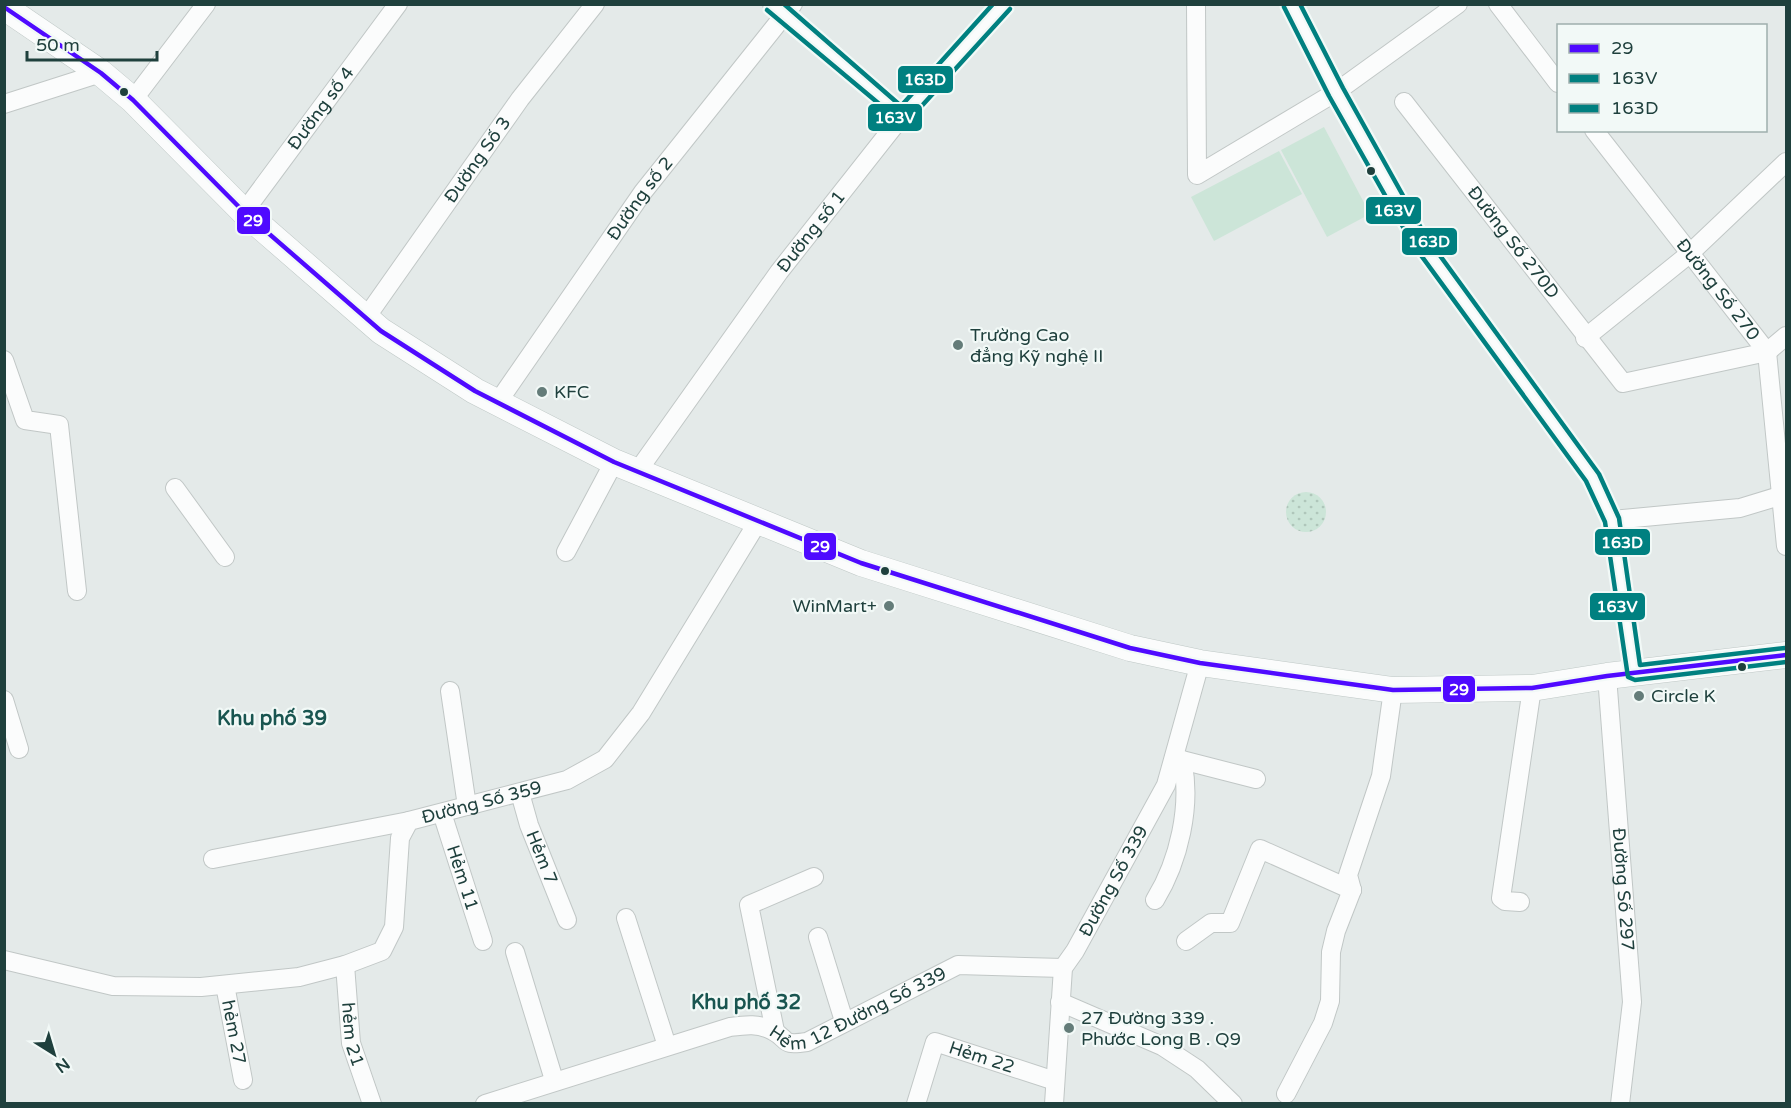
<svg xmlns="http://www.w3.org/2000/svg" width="1791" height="1108" viewBox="0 0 1791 1108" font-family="'Varela Round',sans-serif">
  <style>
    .grass { fill: url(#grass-dots) }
    .pitch { fill: #cce5d8 }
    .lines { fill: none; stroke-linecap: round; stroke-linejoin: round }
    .street-casing { stroke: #c1c7c6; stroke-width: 20 }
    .secondary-casing { stroke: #bfc8c6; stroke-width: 27 }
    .street { stroke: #fbfcfc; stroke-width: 18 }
    .secondary { stroke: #fbfcfc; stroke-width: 26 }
    .bus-1-casing { stroke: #f2f9f7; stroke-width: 9 }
    .bus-2-casing { stroke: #f2f9f7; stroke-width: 9 }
    .bus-3-casing { stroke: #f2f9f7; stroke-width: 9 }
    .bus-1 { stroke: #4f0aff; stroke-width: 4.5 }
    .bus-2 { stroke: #008080; stroke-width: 4.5 }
    .bus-3 { stroke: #008080; stroke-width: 4.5 }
    .bus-dot { fill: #1f403d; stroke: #f2f9f7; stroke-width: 2 }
    .poi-dot { fill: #647c79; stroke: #f2f9f7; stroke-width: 2 }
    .labels { text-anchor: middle; stroke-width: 4.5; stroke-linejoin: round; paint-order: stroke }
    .street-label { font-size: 18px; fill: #1f403d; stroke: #f2f9f7 }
    .poi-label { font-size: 18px; fill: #1f403d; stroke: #f2f9f7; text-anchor: start }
    .neighbourhood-label { font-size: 20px; font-weight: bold; fill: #195550; stroke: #f2f9f7 }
    .line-badge { stroke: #f2f9f7; stroke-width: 2 }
    .badge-label { font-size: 16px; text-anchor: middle; font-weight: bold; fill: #fff }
  </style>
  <defs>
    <pattern id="grass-dots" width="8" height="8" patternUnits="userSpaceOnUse" patternTransform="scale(1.5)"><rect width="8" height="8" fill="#cce5d8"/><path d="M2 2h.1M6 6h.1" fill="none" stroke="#afc6ba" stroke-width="1.8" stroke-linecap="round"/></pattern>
  </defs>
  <rect width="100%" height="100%" fill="#e4eae9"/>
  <!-- grass -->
  <circle class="grass" cx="1306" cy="512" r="20"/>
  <!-- pitch -->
  <g class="pitch">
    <path d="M 1324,127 L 1370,214 L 1327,237 L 1281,150 Z"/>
    <path d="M 1279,151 L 1302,194 L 1214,241 L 1191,197 Z"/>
  </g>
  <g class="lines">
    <defs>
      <g id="street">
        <path d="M 772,4 L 902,116"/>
        <path d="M 1196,4 L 1197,175 L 1336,92 L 1458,4"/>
        <path d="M 1291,4 L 1336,92 L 1419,239 L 1592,477 L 1612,520 L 1634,673"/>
        <path d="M 1498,4 L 1558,83"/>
        <path d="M 133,100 L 206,4"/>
        <path id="s1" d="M 1404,102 L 1623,383 L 1767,352 L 1786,336"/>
        <path d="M 4,104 L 101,73"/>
        <path id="s2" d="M 1594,130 L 1767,352 L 1786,546"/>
        <path id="s3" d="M 244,212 L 398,4"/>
        <path id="s4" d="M 365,319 L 520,99 L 595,4"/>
        <path d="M 1585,338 L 1688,255 L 1786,162"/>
        <path d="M 4,360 L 25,420 L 59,425 L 77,591"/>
        <path id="s5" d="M 498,402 L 643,192 L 793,4"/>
        <path id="s6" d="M 637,472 L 779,272 L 902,116 L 1004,4"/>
        <path d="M 175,488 L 225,557"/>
        <path d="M 1612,520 L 1740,508 L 1786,494"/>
        <path d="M 566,552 L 614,462"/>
        <path id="s7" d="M 1607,676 L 1632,1002 L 1620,1104"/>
        <path d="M 450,691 L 467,806"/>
        <path d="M 4,700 L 19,749"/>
        <path d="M 1174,758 L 1256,779"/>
        <path id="s8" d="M 520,793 L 529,825 L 567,920"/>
        <path id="s9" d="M 442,813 L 483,941"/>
        <path d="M 213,859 L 409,821"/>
        <path d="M 1352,890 L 1348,875 L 1381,776 L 1393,690"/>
        <path d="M 1155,900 C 1179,861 1192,805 1182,760"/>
        <path d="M 1520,902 L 1505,901 L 1501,898 L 1532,688"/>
        <path d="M 626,918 L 667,1046"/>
        <path d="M 818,937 L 844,1021"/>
        <path d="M 1186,941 L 1211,923 L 1230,923 L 1260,849 L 1352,890"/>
        <path d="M 515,952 L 554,1080"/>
        <path id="s10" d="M 4,960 L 113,986 L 201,987 L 299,977 L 345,965 L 382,951 L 394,927 L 400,838 L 409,821 L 567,780 L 605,759 L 641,713 L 759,520"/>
        <path id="s11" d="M 345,965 L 351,1043 L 372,1104"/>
        <path id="s12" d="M 225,985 L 243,1080"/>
        <path d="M 1060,1002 L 1162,1046 L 1197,1069 L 1233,1104"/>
        <path d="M 775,1031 L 749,905 L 814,877"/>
        <path d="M 1286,1094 L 1323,1023 L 1330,1001 L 1331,952 L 1336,931 L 1352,890"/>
        <path id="s13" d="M 485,1104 L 730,1027 C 745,1025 759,1023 773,1031 C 790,1040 780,1046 807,1042 L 958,965 L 1063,968"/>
        <path id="s14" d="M 916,1104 L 935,1042 L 1055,1081"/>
        <path id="s15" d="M 1054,1104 L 1063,968 L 1075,951 L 1166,785 L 1200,663"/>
      </g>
      <path id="secondary" d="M 4,7 L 101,73 L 133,100 L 244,212 L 381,331 L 475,391 L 614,462 L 861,563 L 1130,648 L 1200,663 L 1393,690 L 1532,688 L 1607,676 L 1786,655"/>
    </defs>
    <!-- street casing -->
    <use href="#street" class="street-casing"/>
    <!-- secondary casing -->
    <use href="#secondary" class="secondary-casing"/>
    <!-- street -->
    <use href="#street" class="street"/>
    <!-- secondary -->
    <use href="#secondary" class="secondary"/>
    <defs>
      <path id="bus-1" d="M 4,7 L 101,73 L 133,100 L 244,212 L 381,331 L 475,391 L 614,462 L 861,563 L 1130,648 L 1200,663 L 1393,690 L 1532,688 L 1607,676 L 1786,655"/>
      <g id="bus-2">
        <path d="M 1284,7 L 1329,96 L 1412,243 L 1586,481 L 1605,522 L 1628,677 L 1635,680 L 1786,662"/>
        <path d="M 767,10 L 902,123 L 908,121 L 1010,9"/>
      </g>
      <g id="bus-3">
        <path d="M 784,4 L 901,106 L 993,4"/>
        <path d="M 1300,4 L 1343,88 L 1425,235 L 1599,474 L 1619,518 L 1640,665 L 1785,648"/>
      </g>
    </defs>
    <!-- bus-1 casing -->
    <use href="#bus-1" class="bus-1-casing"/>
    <!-- bus-2 casing -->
    <use href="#bus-2" class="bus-2-casing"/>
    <!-- bus-3 casing -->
    <use href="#bus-3" class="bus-3-casing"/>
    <!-- bus-1 -->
    <use href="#bus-1" class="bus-1"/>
    <!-- bus-2 -->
    <use href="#bus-2" class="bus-2"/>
    <!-- bus-3 -->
    <use href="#bus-3" class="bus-3"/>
  </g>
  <!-- markers -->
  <g class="bus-dot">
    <circle cx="124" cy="92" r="5"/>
    <circle cx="1371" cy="171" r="5"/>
    <circle cx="885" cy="571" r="5"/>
    <circle cx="1742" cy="667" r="5"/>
  </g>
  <g class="poi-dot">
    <circle cx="958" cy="345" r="6"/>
    <circle cx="542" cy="392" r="6"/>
    <circle cx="889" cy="606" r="6"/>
    <circle cx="1639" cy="696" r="6"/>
    <circle cx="1069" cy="1028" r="6"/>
  </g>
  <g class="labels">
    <!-- street labels -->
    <g class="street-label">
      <text dy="6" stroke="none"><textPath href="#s3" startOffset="129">Đường số 4</textPath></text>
      <text dy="6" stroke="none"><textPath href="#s4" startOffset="195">Đường Số 3</textPath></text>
      <text dy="6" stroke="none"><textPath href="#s5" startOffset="248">Đường số 2</textPath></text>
      <text dy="6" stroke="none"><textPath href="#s6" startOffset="297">Đường số 1</textPath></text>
      <text dy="6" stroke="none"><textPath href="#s1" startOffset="178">Đường Số 270D</textPath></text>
      <text dy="6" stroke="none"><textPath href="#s2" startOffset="202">Đường Số 270</textPath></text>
      <text dy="6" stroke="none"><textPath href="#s10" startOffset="596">Đường Số 359</textPath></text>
      <text dy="6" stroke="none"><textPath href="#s8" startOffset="68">Hẻm 7</textPath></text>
      <text dy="6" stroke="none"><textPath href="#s9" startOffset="68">Hẻm 11</textPath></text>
      <text dy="6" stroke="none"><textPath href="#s15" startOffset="237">Đường Số 339</textPath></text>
      <text dy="6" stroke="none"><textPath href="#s7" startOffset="214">Đường Số 297</textPath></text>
      <text dy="6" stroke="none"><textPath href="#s13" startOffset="396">Hẻm 12 Đường Số 339</textPath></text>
      <text dy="6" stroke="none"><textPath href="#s12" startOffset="48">hẻm 27</textPath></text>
      <text dy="6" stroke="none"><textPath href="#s11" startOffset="70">hẻm 21</textPath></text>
      <text dy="6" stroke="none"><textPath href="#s14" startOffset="114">Hẻm 22</textPath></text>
    </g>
    <!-- poi labels -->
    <g class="poi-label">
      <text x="970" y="341">Trường Cao<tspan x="970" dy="21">đẳng Kỹ nghệ II</tspan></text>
      <text x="554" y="398">KFC</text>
      <text x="877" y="612" text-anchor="end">WinMart+</text>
      <text x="1651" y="702">Circle K</text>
      <text x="1081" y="1024">27 Đường 339 .<tspan x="1081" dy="21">Phước Long B . Q9</tspan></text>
    </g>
    <!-- neighbourhood labels -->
    <g class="neighbourhood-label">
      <text x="272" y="725">Khu phố 39</text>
      <text x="746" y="1009">Khu phố 32</text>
    </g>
  </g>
  <g class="line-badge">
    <rect x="897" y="65" width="57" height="29" rx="6" fill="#008080"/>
    <rect x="867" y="103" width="56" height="29" rx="6" fill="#008080"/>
    <rect x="1365" y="196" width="57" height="29" rx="6" fill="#008080"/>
    <rect x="236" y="206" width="35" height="29" rx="6" fill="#4f0aff"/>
    <rect x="1401" y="227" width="57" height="29" rx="6" fill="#008080"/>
    <rect x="1594" y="528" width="57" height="28" rx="6" fill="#008080"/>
    <rect x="803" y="532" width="34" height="29" rx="6" fill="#4f0aff"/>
    <rect x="1589" y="592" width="57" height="29" rx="6" fill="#008080"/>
    <rect x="1442" y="675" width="34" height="28" rx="6" fill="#4f0aff"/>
  </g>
  <g class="badge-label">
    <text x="925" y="85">163D</text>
    <text x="895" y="123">163V</text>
    <text x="1394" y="216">163V</text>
    <text x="253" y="226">29</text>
    <text x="1429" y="247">163D</text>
    <text x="1622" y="548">163D</text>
    <text x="820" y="552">29</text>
    <text x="1617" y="612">163V</text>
    <text x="1459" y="695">29</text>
  </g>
  <!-- border -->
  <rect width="1791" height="1108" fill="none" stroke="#1f403d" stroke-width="12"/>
  <!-- legend -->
  <rect x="1557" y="24" width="210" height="108" fill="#f2f9f7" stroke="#9eafad" stroke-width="1.5"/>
  <rect x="1569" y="44" width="30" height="9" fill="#4f0aff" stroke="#9eafad" stroke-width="1.5"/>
  <text x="1611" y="54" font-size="18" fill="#1f403d">29</text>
  <rect x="1569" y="74" width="30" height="9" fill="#008080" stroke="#9eafad" stroke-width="1.5"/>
  <text x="1611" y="84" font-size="18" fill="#1f403d">163V</text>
  <rect x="1569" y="104" width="30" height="9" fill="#008080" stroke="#9eafad" stroke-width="1.5"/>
  <text x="1611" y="114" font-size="18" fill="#1f403d">163D</text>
  <!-- north arrow -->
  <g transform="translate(54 1054) rotate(143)" stroke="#f2f9f7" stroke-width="4.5" paint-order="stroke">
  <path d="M0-4.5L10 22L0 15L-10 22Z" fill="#1f403d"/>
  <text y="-9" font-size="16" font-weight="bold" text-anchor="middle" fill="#1f403d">N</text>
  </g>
  <!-- scale -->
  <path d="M27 51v9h130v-9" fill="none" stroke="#1f403d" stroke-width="3"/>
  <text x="36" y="51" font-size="18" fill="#1f403d" stroke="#f2f9f7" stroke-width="4.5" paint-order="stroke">50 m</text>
</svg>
